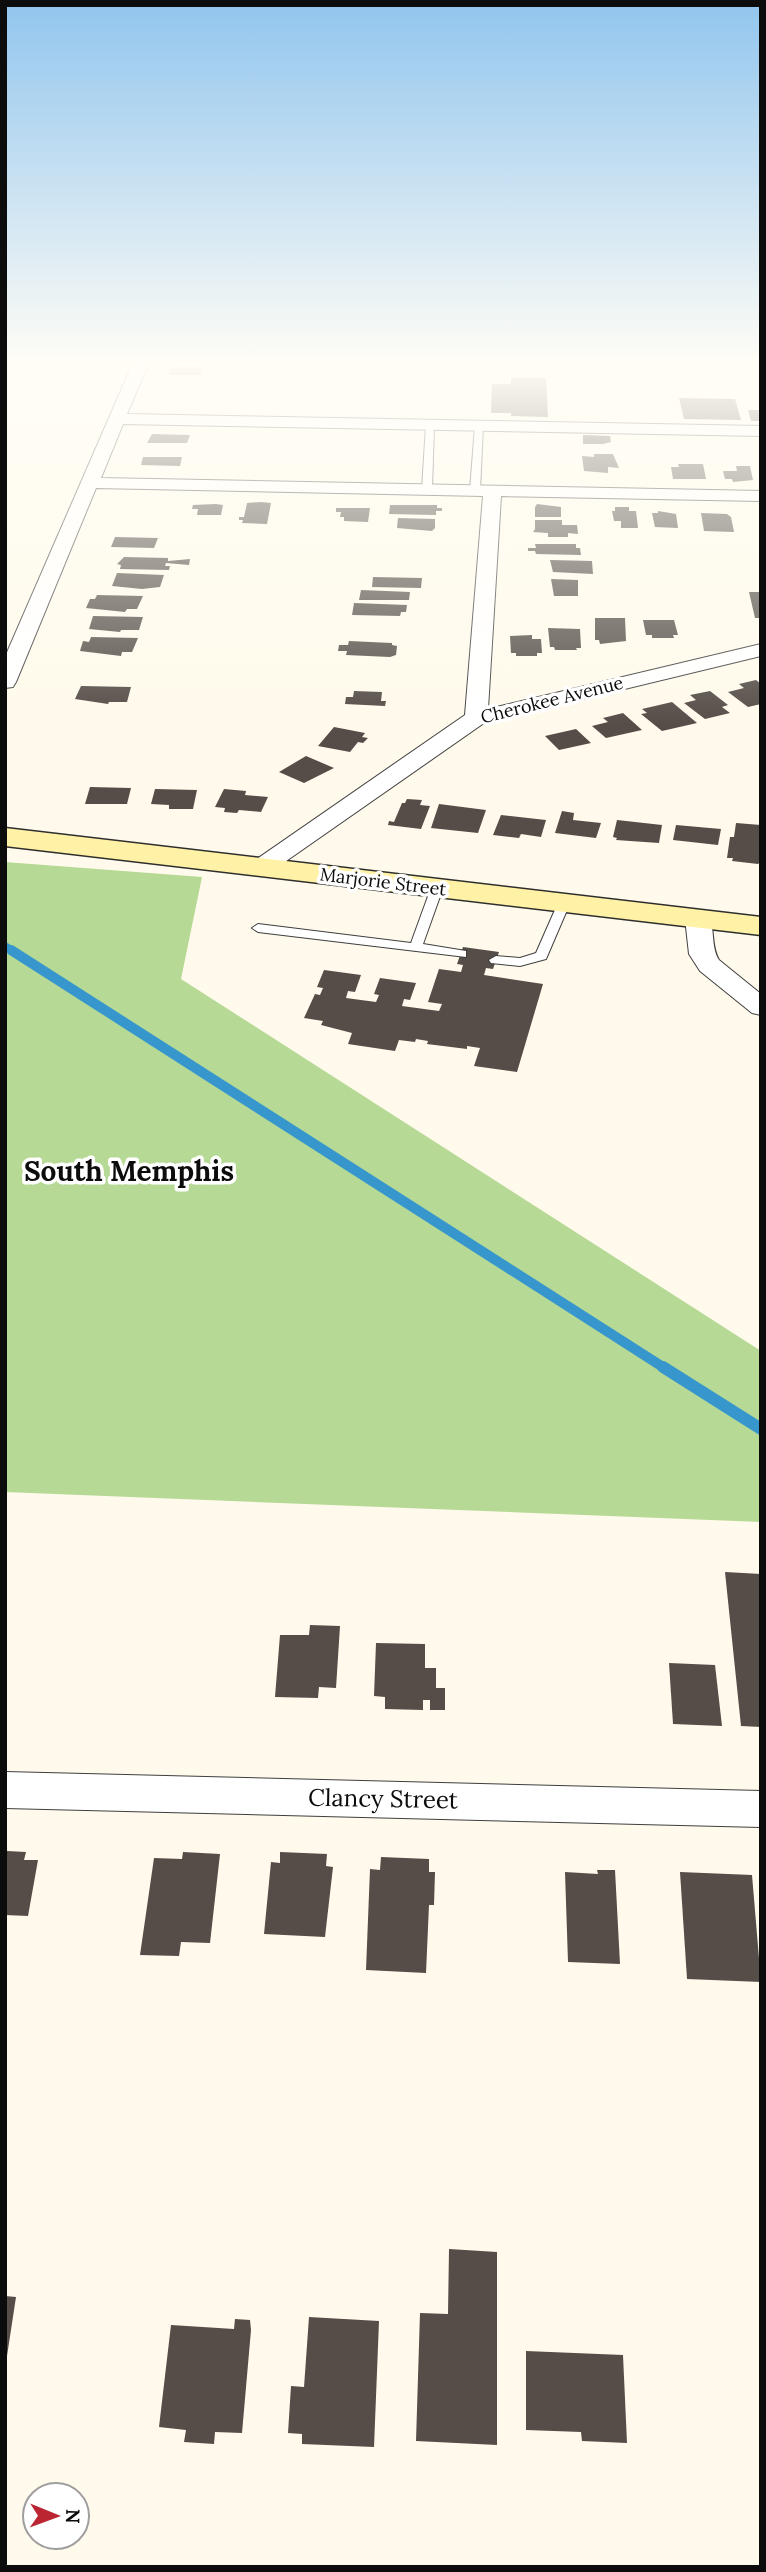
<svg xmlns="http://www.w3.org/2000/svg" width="766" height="2572" viewBox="0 0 766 2572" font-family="Lora,serif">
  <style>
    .forest { fill: #b6d995 }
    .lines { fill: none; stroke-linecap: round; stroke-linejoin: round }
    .stream-far2 { stroke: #3797cd; stroke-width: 8 }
    .stream-far1 { stroke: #3797cd; stroke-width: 10 }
    .stream { stroke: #3797cd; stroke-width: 12 }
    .building { fill: #554d48 }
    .lane-casing { stroke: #3f3f3f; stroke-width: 2 }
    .street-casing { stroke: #3f3f3f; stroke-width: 2 }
    .secondary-casing { stroke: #2e2e2e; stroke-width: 3 }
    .lane { fill: #fff; fill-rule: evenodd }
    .street { fill: #fff; fill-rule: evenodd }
    .secondary { fill: #fff2a6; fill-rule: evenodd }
    .labels { text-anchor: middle; stroke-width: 7; stroke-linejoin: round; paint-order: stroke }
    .far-street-label { font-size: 18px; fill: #0c0c0c; stroke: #fff }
    .near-street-label { font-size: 24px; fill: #0c0c0c; stroke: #fff }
    .district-label { font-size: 28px; font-weight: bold; fill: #0c0c0c; stroke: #fff }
  </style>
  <rect width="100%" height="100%" fill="#fffaeb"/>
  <!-- forest -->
  <path class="forest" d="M 5,862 L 202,877 L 181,979 L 761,1351 L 761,1522 L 5,1492 Z"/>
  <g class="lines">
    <!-- stream-far2 -->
    <path class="stream-far2" d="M 5,946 L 14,952"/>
    <!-- stream-far1 -->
    <path class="stream-far1" d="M 11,950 L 666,1369"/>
    <!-- stream -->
    <path class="stream" d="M 663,1367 L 761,1429"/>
  </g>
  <!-- building -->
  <g class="building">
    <path d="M 171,367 L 202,367 L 202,371 L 201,375 L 169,375 Z"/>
    <path d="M 511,378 L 546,378 L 548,417 L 511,416 L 511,413 L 491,413 L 492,384 L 511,384 Z"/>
    <path d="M 679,398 L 735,399 L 741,420 L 684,419 Z"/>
    <path d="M 748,410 L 761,410 L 761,421 L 751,421 Z"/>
    <path d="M 152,434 L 190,435 L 187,443 L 147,443 Z"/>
    <path d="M 583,435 L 610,436 L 611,442 L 603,444 L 583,444 Z"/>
    <path d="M 594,454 L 613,454 L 619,468 L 608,467 L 608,473 L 584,471 L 582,456 L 594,457 Z"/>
    <path d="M 143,457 L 182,457 L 180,466 L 141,465 Z"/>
    <path d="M 678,464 L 703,464 L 706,479 L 673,479 L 671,467 L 679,467 Z"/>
    <path d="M 736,466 L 750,466 L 753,480 L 733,482 L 732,479 L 725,479 L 723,471 L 737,471 Z"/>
    <path d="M 261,502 L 271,503 L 267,524 L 242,523 L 243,520 L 239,520 L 239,517 L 244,517 L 247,503 Z"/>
    <path d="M 537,504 L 561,507 L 561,517 L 535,517 L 535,507 Z"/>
    <path d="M 193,505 L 216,504 L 223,505 L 221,515 L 197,515 L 198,509 L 192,509 Z"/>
    <path d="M 390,505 L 437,505 L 437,508 L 442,508 L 442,511 L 436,511 L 436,515 L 389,514 Z"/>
    <path d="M 615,507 L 629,507 L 629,511 L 636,511 L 638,528 L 621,528 L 621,521 L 614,521 L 612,511 L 615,511 Z"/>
    <path d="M 336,508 L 370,508 L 368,522 L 344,521 L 344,517 L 340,517 L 341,512 L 336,512 Z"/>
    <path d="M 658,511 L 676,514 L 678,528 L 655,527 L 652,513 L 658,513 Z"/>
    <path d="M 701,513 L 727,514 L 731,517 L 734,532 L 704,531 Z"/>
    <path d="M 398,518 L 435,519 L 435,528 L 432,531 L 397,528 Z"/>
    <path d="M 535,520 L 562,520 L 562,525 L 577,525 L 578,534 L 568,533 L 568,537 L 548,537 L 548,533 L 533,532 L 535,529 Z"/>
    <path d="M 115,537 L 158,538 L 154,548 L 111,547 Z"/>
    <path d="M 535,544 L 576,544 L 576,548 L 580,548 L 581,555 L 536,554 L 535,551 L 528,551 L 528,548 L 536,548 Z"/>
    <path d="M 124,557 L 168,558 L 168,561 L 190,559 L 189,565 L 166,563 L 165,566 L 170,566 L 169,570 L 120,569 L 121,565 L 117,564 Z"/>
    <path d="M 550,560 L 592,561 L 593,574 L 553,572 Z"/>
    <path d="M 117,573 L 164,575 L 160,587 L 142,589 L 112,586 Z"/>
    <path d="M 373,577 L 422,578 L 421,588 L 372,587 Z"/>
    <path d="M 551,579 L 578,580 L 578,596 L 554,596 Z"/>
    <path d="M 361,590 L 410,592 L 409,600 L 359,600 Z"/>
    <path d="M 749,592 L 761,592 L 761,618 L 755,618 Z"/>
    <path d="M 97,595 L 143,596 L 137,609 L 127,609 L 125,612 L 86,608 L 90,599 L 95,599 Z"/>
    <path d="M 354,603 L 407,605 L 406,612 L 401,612 L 400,616 L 352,615 Z"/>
    <path d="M 93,616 L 143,617 L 139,630 L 121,630 L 120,632 L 89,629 Z"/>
    <path d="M 595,618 L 625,618 L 626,641 L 600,644 L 599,640 L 595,640 Z"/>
    <path d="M 643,620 L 674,620 L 678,635 L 673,635 L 674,638 L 652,638 L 652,635 L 646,635 Z"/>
    <path d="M 548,628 L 580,629 L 581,648 L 576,648 L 577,650 L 555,650 L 554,647 L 550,647 Z"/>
    <path d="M 532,635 L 532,639 L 541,639 L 542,653 L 537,653 L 537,656 L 516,656 L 516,653 L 511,653 L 510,636 Z"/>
    <path d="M 91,637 L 138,638 L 132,652 L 122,652 L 121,656 L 80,651 L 83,641 L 89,642 Z"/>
    <path d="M 349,641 L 392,643 L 392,645 L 397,646 L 396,655 L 390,657 L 346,655 L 347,651 L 338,651 L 339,645 L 348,645 Z"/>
    <path d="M 756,680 L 761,684 L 761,704 L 748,707 L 728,692 L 744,688 L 739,684 Z"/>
    <path d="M 81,686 L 131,687 L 127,702 L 109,702 L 108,704 L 75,699 Z"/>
    <path d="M 354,691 L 382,692 L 381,701 L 386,701 L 385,706 L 345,704 L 346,697 L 353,697 Z"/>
    <path d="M 710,691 L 728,705 L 722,707 L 730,713 L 705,719 L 684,703 L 696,700 L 690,695 Z"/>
    <path d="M 672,702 L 697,723 L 662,731 L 641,714 L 647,713 L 642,709 Z"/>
    <path d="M 623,713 L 642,730 L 606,738 L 592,726 L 608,722 L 603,718 Z"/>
    <path d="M 334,727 L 365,733 L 362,737 L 368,738 L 363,743 L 358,742 L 350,752 L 318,746 Z"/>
    <path d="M 576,729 L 591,743 L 559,750 L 545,736 Z"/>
    <path d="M 306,756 L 334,768 L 304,783 L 279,772 Z"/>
    <path d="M 90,787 L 131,788 L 127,804 L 85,804 Z"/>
    <path d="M 155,789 L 197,790 L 193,809 L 169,809 L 169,805 L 151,804 Z"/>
    <path d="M 224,789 L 246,791 L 245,795 L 268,797 L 261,812 L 239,810 L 237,813 L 224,812 L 225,808 L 215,807 Z"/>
    <path d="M 407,799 L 422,800 L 420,805 L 430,806 L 421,829 L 388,825 L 389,821 L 394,822 L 402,803 L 405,803 Z"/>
    <path d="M 439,804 L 486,810 L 478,833 L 431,828 Z"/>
    <path d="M 562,811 L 574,813 L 573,820 L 601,823 L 596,838 L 555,833 Z"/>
    <path d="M 501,815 L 546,820 L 541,837 L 521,834 L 519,838 L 493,835 Z"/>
    <path d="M 617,820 L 662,825 L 659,843 L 616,840 L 617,838 L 613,837 Z"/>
    <path d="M 736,823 L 761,825 L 761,861 L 758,864 L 732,861 L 733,858 L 727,858 L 730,837 L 734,837 Z"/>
    <path d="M 676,825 L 721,829 L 718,845 L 673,840 Z"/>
    <path d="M 463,947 L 499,952 L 493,969 L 486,968 L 484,975 L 543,984 L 517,1072 L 474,1066 L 480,1048 L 467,1046 L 467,1049 L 427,1044 L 428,1041 L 416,1039 L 415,1042 L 399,1040 L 395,1051 L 348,1044 L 352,1033 L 321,1025 L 323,1021 L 304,1018 L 315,994 L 320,995 L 323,988 L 317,987 L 324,970 L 361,975 L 355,992 L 348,991 L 346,998 L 376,1002 L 379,995 L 374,994 L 380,978 L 416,983 L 410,1000 L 404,999 L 402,1006 L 439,1011 L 442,1004 L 428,1002 L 439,969 L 461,972 L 463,965 L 457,964 Z"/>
    <path d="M 725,1572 L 761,1574 L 761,1727 L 741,1726 Z"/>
    <path d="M 310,1625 L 340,1626 L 336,1688 L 319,1687 L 318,1698 L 275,1697 L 280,1635 L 309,1635 Z"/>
    <path d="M 376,1643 L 425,1644 L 425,1668 L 436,1668 L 436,1688 L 445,1688 L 445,1710 L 430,1710 L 430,1700 L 423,1700 L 423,1710 L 385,1709 L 385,1697 L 374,1696 Z"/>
    <path d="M 669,1663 L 715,1665 L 722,1726 L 673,1724 Z"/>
    <path d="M 7,1851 L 26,1852 L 24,1860 L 38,1860 L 28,1916 L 5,1915 Z"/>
    <path d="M 183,1852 L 220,1854 L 210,1943 L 181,1942 L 179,1956 L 140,1955 L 154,1858 L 182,1859 Z"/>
    <path d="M 280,1852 L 327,1854 L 326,1866 L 333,1867 L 325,1937 L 264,1934 L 271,1862 L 280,1863 Z"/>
    <path d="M 381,1857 L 429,1859 L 429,1872 L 435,1872 L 434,1905 L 429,1905 L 426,1973 L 366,1970 L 370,1869 L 380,1870 Z"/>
    <path d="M 597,1870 L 615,1870 L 620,1964 L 568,1962 L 565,1872 L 598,1874 Z"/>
    <path d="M 680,1872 L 752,1875 L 761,1982 L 687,1979 Z"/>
    <path d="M 449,2249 L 497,2252 L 497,2445 L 416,2441 L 420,2313 L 448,2314 Z"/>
    <path d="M 5,2296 L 16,2297 L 7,2356 L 5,2356 Z"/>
    <path d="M 309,2317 L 379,2321 L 374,2447 L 302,2444 L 302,2434 L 288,2433 L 291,2386 L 304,2387 Z"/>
    <path d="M 235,2319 L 250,2320 L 251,2330 L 242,2433 L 215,2432 L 214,2444 L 184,2442 L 186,2430 L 159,2427 L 171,2325 L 234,2329 Z"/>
    <path d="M 526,2351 L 623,2355 L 627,2443 L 582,2441 L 581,2432 L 526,2430 Z"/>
  </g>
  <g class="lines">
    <defs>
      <g id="lane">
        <path d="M 430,422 L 434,425 L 432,489 L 427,492 L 422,489 L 426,425 Z"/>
        <path d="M 479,423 L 483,426 L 480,490 L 475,493 L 470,490 L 475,426 Z"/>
        <path d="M 437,884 L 443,888 L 423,944 L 466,951 L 466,957 L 258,932 L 252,928 L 258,924 L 411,943 L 431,888 Z"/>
        <path d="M 564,899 L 570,903 L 546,959 L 520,966 L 491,963 L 489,960 L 496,956 L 520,958 L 536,953 L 558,903 Z"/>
      </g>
      <g id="street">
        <path d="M 132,365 L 148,365 L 127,414 L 761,426 L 761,436 L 123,424 L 101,478 L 761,491 L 761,501 L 501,496 L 488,709 L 761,644 L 761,656 L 484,723 L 269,873 L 260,875 L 251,873 L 248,868 L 251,863 L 465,715 L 483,496 L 96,488 L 16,682 L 13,687 L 5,688 L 5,657 Z"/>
        <path d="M 698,910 L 707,913 C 716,926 710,946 719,960 L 761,994 L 761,1015 L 752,1013 L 700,971 L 689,954 L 685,918 L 689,913 Z"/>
        <path d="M 5,1772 L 761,1791 L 761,1827 L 5,1808 Z"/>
      </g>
      <path id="secondary" d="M 5,828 L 761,917 L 761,935 L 5,846 Z"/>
    </defs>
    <!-- lane casing -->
    <use href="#lane" class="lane-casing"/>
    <!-- street casing -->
    <use href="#street" class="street-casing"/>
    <!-- secondary casing -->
    <use href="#secondary" class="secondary-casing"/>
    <!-- lane -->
    <use href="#lane" class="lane"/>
    <!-- street -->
    <use href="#street" class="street"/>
    <!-- secondary -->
    <use href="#secondary" class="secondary"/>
  </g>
  <!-- sky -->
  <linearGradient id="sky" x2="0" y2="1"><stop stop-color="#91c5ee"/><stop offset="0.5" stop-color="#fffdf6"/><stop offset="1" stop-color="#fffdf6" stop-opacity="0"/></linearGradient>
  <rect width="766" height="725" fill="url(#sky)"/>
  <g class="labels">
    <!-- far-street labels -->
    <g class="far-street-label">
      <text transform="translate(552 700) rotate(-14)" y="6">Cherokee Avenue</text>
      <text transform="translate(383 882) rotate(7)" y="6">Marjorie Street</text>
    </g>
    <!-- near-street labels -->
    <g class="near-street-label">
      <text transform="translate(383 1799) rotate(1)" y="8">Clancy Street</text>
    </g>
    <!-- district labels -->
    <g class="district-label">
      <text x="129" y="1181">South Memphis</text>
    </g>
  </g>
  <!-- border -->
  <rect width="766" height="2572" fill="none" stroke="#0c0c0c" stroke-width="14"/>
  <!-- north arrow -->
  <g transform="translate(56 2516) rotate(91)"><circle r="33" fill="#ffffff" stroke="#9e9e9e" stroke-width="2"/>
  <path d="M0-5L12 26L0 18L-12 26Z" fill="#bb2431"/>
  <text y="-10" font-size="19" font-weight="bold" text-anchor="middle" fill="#0c0c0c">N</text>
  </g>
</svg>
